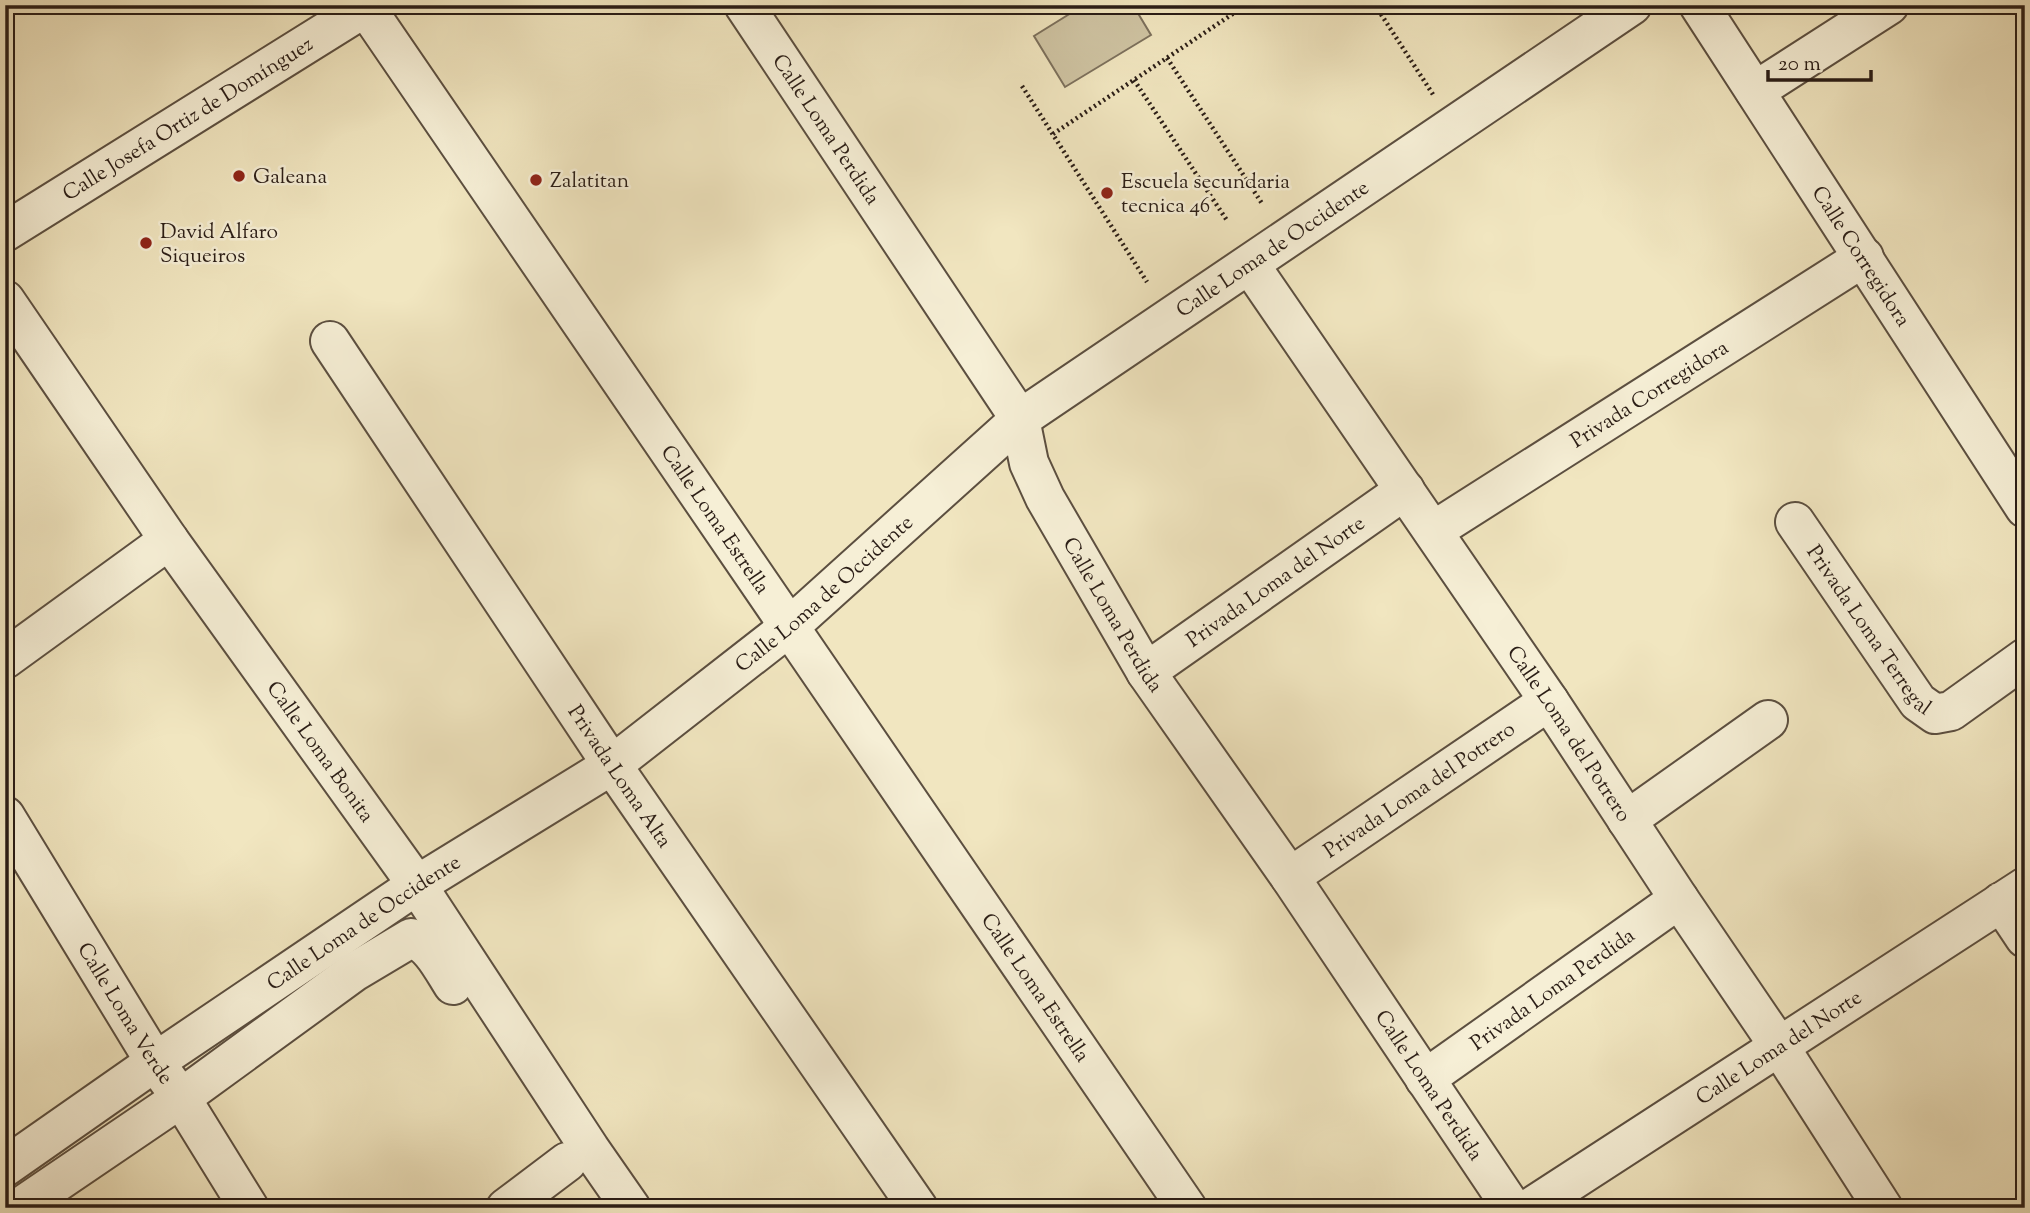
<svg xmlns="http://www.w3.org/2000/svg" width="2030" height="1213" viewBox="0 0 2030 1213" font-family="'Sorts Mill Goudy',serif">
  <style>
    .green { fill: #cfc4a3; stroke: #7c705c; stroke-width: 2 }
    .lines { fill: none; stroke-linecap: round; stroke-linejoin: round }
    .minor-casing { stroke: #5c4f40; stroke-width: 42 }
    .path { stroke: #2a1d16; stroke-width: 4.5; stroke-dasharray: 2 3.5; stroke-linecap: butt }
    .minor { stroke: #f6efd6; stroke-width: 38 }
    .poi-dot { fill: #8f2418; stroke: #f6efd6; stroke-width: 2.5 }
    .labels { text-anchor: middle; stroke-width: 5; stroke-linejoin: round; paint-order: stroke }
    .street-label { font-size: 21px; fill: #2a1d16; stroke: #f6efd6 }
    .poi-label { font-size: 21px; fill: #2a1d16; stroke: #f6efd6; text-anchor: start }
  </style>
  <rect width="100%" height="100%" fill="#f1e6c0"/>
  <filter id="stains"><feTurbulence type="fractalNoise" baseFrequency=".00286" numOctaves="4"/><feColorMatrix values="0 0 0 0 .2 0 0 0 0 .09 0 0 0 0 .02 0 0 0 .5 -.17"/></filter>
  <radialGradient id="worn" r=".72"><stop offset=".6" stop-color="#630" stop-opacity="0"/><stop offset="1" stop-color="#630" stop-opacity=".3"/></radialGradient>
  <!-- green -->
  <path class="green" d="M 1084,5 L 1133,5 L 1151,35 L 1065,87 L 1034,36 Z"/>
  <g class="lines">
    <defs>
      <g id="minor">
        <path id="s1" d="M 364,5 L 1187,1208"/>
        <path id="s2" d="M 744,5 L 1020,419 L 1029,463 L 1045,498 L 1146,672 L 1290,877 L 1512,1208"/>
        <path id="s3" d="M 1699,5 L 2025,508"/>
        <path d="M 1755,91 L 1889,5"/>
        <path id="s4" d="M 5,232 L 369,5"/>
        <path id="s5" d="M 1250,265 L 1549,701 L 1679,899 L 1779,1046 L 1883,1208"/>
        <path id="s6" d="M 5,300 L 169,540 L 417,885 L 590,1149 L 631,1208"/>
        <path id="s7" d="M 330,341 L 612,765 L 918,1208"/>
        <path id="s8" d="M 1795,522 L 1918,702 L 1935,714 L 1951,711 L 2025,658"/>
        <path id="s9" d="M 1433,531 L 1864,257"/>
        <path d="M 5,659 L 169,540"/>
        <path id="s10" d="M 1146,672 L 1405,490"/>
        <path id="s11" d="M 5,816 L 155,1062 L 181,1098 L 249,1208"/>
        <path d="M 1627,820 L 1768,720"/>
        <path id="s12" d="M 1290,877 L 1549,701"/>
        <path d="M 2001,902 L 2025,938"/>
        <path id="s13" d="M 1425,1079 L 1679,899"/>
        <path id="s14" d="M 5,1167 L 155,1062 L 417,885 L 612,765 L 789,627 L 1020,419 L 1632,5"/>
        <path d="M 19,1208 L 181,1098 L 354,972 L 411,938 C 431,944 442,968 453,985"/>
        <path d="M 506,1208 L 567,1162"/>
        <path id="s15" d="M 1530,1208 L 2025,887"/>
      </g>
    </defs>
    <!-- minor casing -->
    <use href="#minor" class="minor-casing"/>
    <!-- path -->
    <g class="path">
      <path d="M 1375,5 L 1434,96"/>
      <path d="M 1167,58 L 1263,205"/>
      <path d="M 1134,80 L 1228,222"/>
      <path d="M 1022,86 L 1147,282"/>
      <path d="M 1053,134 L 1246,5"/>
    </g>
    <!-- minor -->
    <use href="#minor" class="minor"/>
  </g>
  <!-- markers -->
  <g class="poi-dot">
    <circle cx="239" cy="176" r="7"/>
    <circle cx="536" cy="180" r="7"/>
    <circle cx="1107" cy="193" r="7"/>
    <circle cx="146" cy="243" r="7"/>
  </g>
  <g class="labels">
    <!-- street labels -->
    <g class="street-label">
      <text dy="7" stroke="none"><textPath href="#s4" startOffset="215">Calle Josefa Ortiz de Domínguez</textPath></text>
      <text dy="7" stroke="none"><textPath href="#s2" startOffset="149">Calle Loma Perdida</textPath></text>
      <text dy="7" stroke="none"><textPath href="#s14" startOffset="1568">Calle Loma de Occidente</textPath></text>
      <text dy="7" stroke="none"><textPath href="#s3" startOffset="299">Calle Corregidora</textPath></text>
      <text dy="7" stroke="none"><textPath href="#s9" startOffset="256">Privada Corregidora</textPath></text>
      <text dy="7" stroke="none"><textPath href="#s1" startOffset="623">Calle Loma Estrella</textPath></text>
      <text dy="7" stroke="none"><textPath href="#s10" startOffset="158">Privada Loma del Norte</textPath></text>
      <text dy="7" stroke="none"><textPath href="#s14" startOffset="1001">Calle Loma de Occidente</textPath></text>
      <text dy="7" stroke="none"><textPath href="#s2" startOffset="716">Calle Loma Perdida</textPath></text>
      <text dy="7" stroke="none"><textPath href="#s8" startOffset="131">Privada Loma Terregal</textPath></text>
      <text dy="7" stroke="none"><textPath href="#s5" startOffset="567">Calle Loma del Potrero</textPath></text>
      <text dy="7" stroke="none"><textPath href="#s6" startOffset="551">Calle Loma Bonita</textPath></text>
      <text dy="7" stroke="none"><textPath href="#s7" startOffset="523">Privada Loma Alta</textPath></text>
      <text dy="7" stroke="none"><textPath href="#s12" startOffset="156">Privada Loma del Potrero</textPath></text>
      <text dy="7" stroke="none"><textPath href="#s14" startOffset="434">Calle Loma de Occidente</textPath></text>
      <text dy="7" stroke="none"><textPath href="#s1" startOffset="1190">Calle Loma Estrella</textPath></text>
      <text dy="7" stroke="none"><textPath href="#s13" startOffset="156">Privada Loma Perdida</textPath></text>
      <text dy="7" stroke="none"><textPath href="#s11" startOffset="231">Calle Loma Verde</textPath></text>
      <text dy="7" stroke="none"><textPath href="#s15" startOffset="296">Calle Loma del Norte</textPath></text>
      <text dy="7" stroke="none"><textPath href="#s2" startOffset="1283">Calle Loma Perdida</textPath></text>
    </g>
    <!-- poi labels -->
    <g class="poi-label">
      <text x="253" y="183">Galeana</text>
      <text x="550" y="187">Zalatitan</text>
      <text x="1121" y="188">Escuela secundaria<tspan x="1121" dy="24">tecnica 46</tspan></text>
      <text x="160" y="238">David Alfaro<tspan x="160" dy="24">Siqueiros</tspan></text>
    </g>
  </g>
  <!-- margin -->
  <rect width="2030" height="1213" fill="none" stroke="#f1e6c0" stroke-width="28"/>
  <rect x="7" y="7" width="2016" height="1199" fill="none" stroke="#2a1d16" stroke-width="3.5"/>
  <rect x="14" y="14" width="2002" height="1185" fill="none" stroke="#2a1d16" stroke-width="2"/>
  <!-- scale -->
  <path d="M1768 70v10h103v-10" fill="none" stroke="#2a1d16" stroke-width="3.5"/>
  <text x="1778" y="70" font-size="21" fill="#2a1d16" stroke="#f6efd6" stroke-width="5" paint-order="stroke">20 m</text>
  <rect width="100%" height="100%" filter="url(#stains)"/>
  <rect width="100%" height="100%" fill="url(#worn)"/>
</svg>
